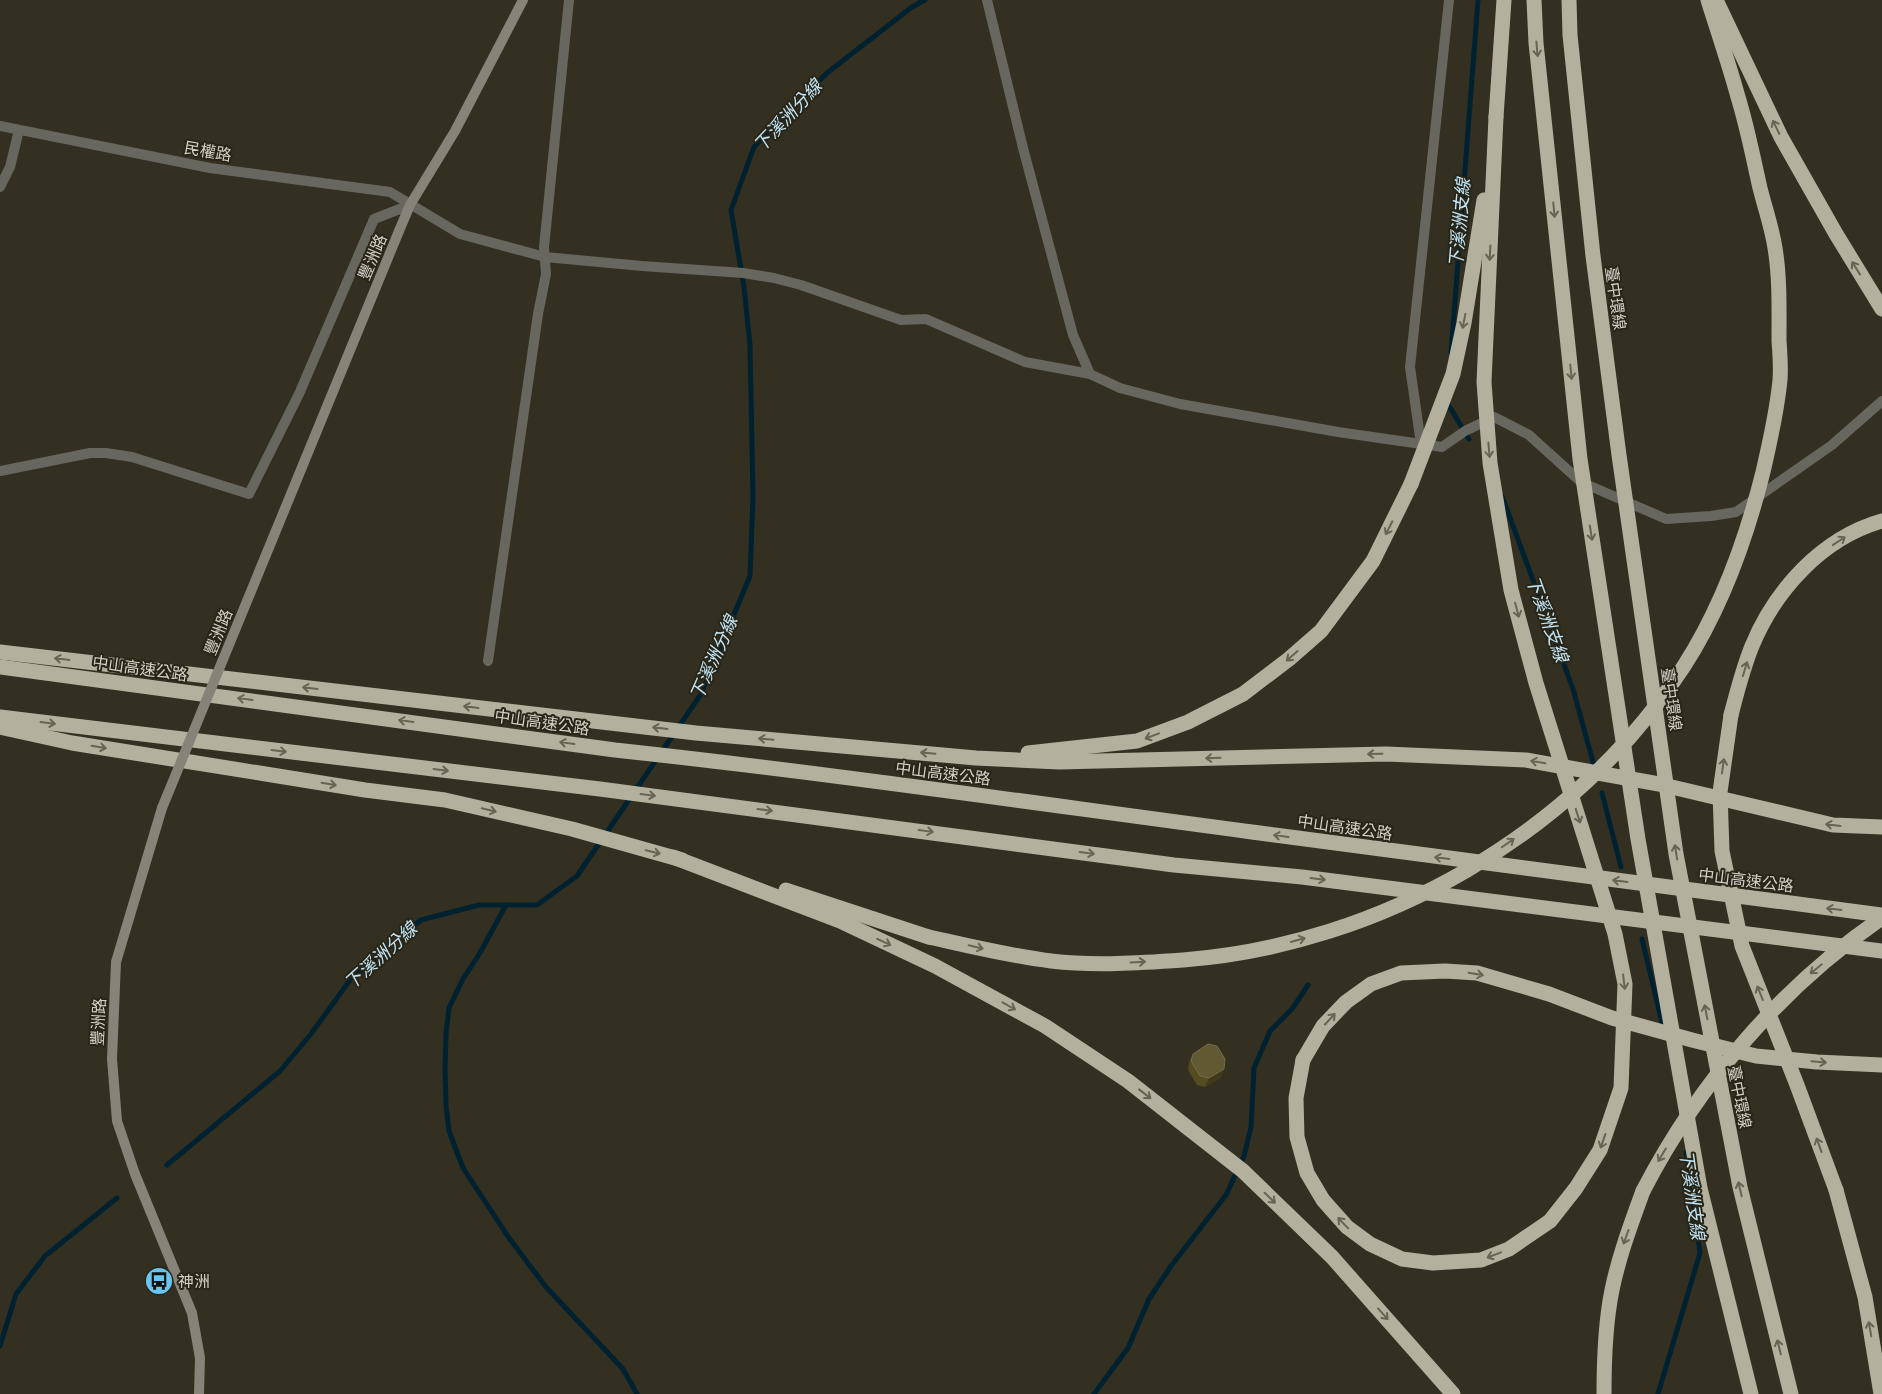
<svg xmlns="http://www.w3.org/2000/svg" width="1882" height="1394" viewBox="0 0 1882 1394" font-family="Montserrat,'Noto Sans TC',sans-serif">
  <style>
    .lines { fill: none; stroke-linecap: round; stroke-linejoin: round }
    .stream { stroke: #002130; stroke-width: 5 }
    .street { stroke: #67665f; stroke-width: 10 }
    .secondary { stroke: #868478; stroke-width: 10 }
    .highway { stroke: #b3b09e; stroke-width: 15 }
    .secondary-bridge { stroke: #868478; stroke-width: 10 }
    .highway-bridge { stroke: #b3b09e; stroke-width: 15 }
    .wall { fill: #544b20 }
    .shaded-wall { fill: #413a19 }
    .building { fill: #615932; stroke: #736c49 }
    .oneway { stroke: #676454 }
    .labels { text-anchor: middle; stroke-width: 4; stroke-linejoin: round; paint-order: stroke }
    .street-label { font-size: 16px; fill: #d3d1c8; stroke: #292617 }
    .poi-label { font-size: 16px; fill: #d3d1c8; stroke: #292617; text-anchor: start }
    .water-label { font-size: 18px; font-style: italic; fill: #c1e4f6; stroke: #292617 }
  </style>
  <rect width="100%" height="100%" fill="#333021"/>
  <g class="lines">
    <!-- stream -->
    <g class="stream">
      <path d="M 1451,353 L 1478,0"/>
      <path d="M 1446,401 L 1469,439"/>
      <path d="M 1502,496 L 1573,689 L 1595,769"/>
      <path d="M 1602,793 L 1621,867"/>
      <path d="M 506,905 L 480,953 L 463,979 L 449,1008 L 446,1034 L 445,1070 L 446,1105 L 449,1131 L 463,1168 L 509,1238 L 546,1287 L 623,1369 L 637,1394"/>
      <path d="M 1642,939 L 1663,1027"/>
      <path d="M 167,1165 L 280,1071 L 311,1034 L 350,980 L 421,920 L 479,905 L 537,905 L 577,876 L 701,694 L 750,576 L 753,497 L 750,345 L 744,287 L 731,210 L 754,147 L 827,73 L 912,7 L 925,0"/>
      <path d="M 0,1346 L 16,1294 L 45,1256 L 117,1198"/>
      <path d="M 1094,1394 L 1128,1348 L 1149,1299 L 1171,1266 L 1226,1195 L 1244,1156 L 1251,1127 L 1254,1068 L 1270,1031 L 1292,1009 L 1308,985"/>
      <path d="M 1658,1394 L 1700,1253 L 1686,1152"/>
    </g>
    <!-- street -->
    <g class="street">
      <path d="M 987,0 L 1023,148 L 1073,335 L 1090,374"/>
      <path d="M 0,126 L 210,168 L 390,192 L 460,234 L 545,257 L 642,266 L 743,273 L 774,278 L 801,285 L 901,320 L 926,319 L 1025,362 L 1090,374 L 1120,388 L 1180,404 L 1338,432 L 1442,447 L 1465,431 L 1494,417 L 1529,435 L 1581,482 L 1666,519 L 1711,516 L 1736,512 L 1832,445 L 1882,401"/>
      <path d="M 0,187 L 10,167 L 19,130"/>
      <path d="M 1421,444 L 1410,367 L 1449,0"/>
      <path d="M 0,471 L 90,453 L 106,453 L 132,457 L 249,494 L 299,394 L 374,219 L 410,205"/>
      <path d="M 488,661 L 538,314 L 546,274 L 544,247 L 569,0"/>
    </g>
    <!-- secondary -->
    <g class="secondary">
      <path d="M 399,231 L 410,205 L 455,131 L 523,0"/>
      <path d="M 162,808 L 116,962 L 112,1059 L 117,1121 L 135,1174 L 192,1313 L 200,1358 L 199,1394"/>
    </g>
    <!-- highway -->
    <g class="highway">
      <path d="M 1716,0 L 1781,137 L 1836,234 L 1882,309"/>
      <path d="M 1496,117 L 1504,0"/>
      <path d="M 0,652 L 696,733 L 976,758 L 1059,762 L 1386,754 L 1526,760 L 1659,784 L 1833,825 L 1882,827"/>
      <path d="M 0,667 L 615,750 C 828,773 1040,804 1252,832 C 1462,861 1672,888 1882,915"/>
      <path d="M 1731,715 C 1737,692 1743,668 1752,646 C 1775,590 1822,538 1882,521"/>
      <path d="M 0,717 L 600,789 L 1174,865 L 1302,877 L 1882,951"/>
      <path d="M 0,727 L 72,743 L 365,790 L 445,800 L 572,829 L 682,860"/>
      <path d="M 1028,753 L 1137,741 L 1188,722 L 1243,694 L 1289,659 L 1321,631 L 1373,561 L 1411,484"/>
      <path d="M 673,857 L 840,921 L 935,966 L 1045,1026 L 1128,1081 L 1243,1171 L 1332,1257 L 1453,1394"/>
      <path d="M 786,890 L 929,937"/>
      <path d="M 1303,1060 L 1323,1026 L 1346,1002 L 1371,984 L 1401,973 L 1445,971 L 1477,973 L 1549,994 L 1612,1018 L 1692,1040 L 1756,1056 L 1817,1062 L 1882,1065"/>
      <path d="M 1836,1190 L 1865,1297 L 1881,1394"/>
      <path d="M 1604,1394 C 1604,1360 1605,1324 1612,1290 C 1619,1256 1631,1224 1643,1191"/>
    </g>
    <!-- secondary-bridge -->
    <path class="secondary-bridge" d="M 162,808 L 399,231"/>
    <!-- highway-bridge -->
    <g class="highway-bridge">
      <path d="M 1534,0 L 1536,43 L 1580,459 L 1638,839 L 1700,1188 L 1751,1394"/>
      <path d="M 1569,0 L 1570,35 L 1593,256 L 1619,455 L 1676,854 L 1740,1187 L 1791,1394"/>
      <path d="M 1411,484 L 1453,374 L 1464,323 L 1484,200"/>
      <path d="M 1731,715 L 1720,792 L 1722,851 L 1742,946 L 1797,1085 L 1836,1190"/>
      <path d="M 929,937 C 969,946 1010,956 1051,961 C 1094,966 1140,963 1183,960 C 1381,945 1576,833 1684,666 C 1722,607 1746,540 1763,472 C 1770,442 1777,411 1780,380 C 1781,368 1780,354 1779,341 C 1779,311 1780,278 1775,248 C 1772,228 1765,208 1760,188 C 1753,157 1747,126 1738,97 C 1729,64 1718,32 1708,0"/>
      <path d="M 1303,1060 L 1296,1098 L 1297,1137 L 1307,1173 L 1323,1200 L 1347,1227 L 1370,1244 L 1402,1259 L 1433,1263 L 1481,1260 L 1509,1249 L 1550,1221 L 1576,1188 L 1600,1150 L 1621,1088 L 1625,984 L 1615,934 L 1536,683 L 1511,590 L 1490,463 L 1484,382 L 1496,117"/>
      <path d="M 1643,1191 C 1699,1083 1781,987 1882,918"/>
    </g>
  </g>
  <!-- wall -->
  <path class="wall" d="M 1193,1054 L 1221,1078 L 1205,1087 L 1197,1085 L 1188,1070 L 1189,1063 Z"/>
  <!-- shaded-wall -->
  <path class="shaded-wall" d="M 1224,1069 L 1221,1078 L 1205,1087 L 1209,1078 Z"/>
  <!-- building -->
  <path class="building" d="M 1208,1044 L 1217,1046 L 1225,1059 L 1224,1069 L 1209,1078 L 1200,1076 L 1191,1061 L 1193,1054 Z"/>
  <!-- one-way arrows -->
  <defs><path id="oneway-shaft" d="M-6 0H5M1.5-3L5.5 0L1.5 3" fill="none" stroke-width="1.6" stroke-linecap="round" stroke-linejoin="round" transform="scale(1.25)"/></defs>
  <g class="oneway">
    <use href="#oneway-shaft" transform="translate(1537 49) rotate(85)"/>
    <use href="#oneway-shaft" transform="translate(1776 127) rotate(-116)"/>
    <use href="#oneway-shaft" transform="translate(1554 210) rotate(84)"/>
    <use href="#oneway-shaft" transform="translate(1490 253) rotate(93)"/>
    <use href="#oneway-shaft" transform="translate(1856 268) rotate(-122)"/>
    <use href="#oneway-shaft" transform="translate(1464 321) rotate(101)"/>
    <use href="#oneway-shaft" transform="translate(1571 372) rotate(84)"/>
    <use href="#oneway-shaft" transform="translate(1489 450) rotate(85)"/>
    <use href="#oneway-shaft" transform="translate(1389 528) rotate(117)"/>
    <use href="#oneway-shaft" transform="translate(1591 533) rotate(81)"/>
    <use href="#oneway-shaft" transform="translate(1839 541) rotate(-34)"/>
    <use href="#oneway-shaft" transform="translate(1517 610) rotate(75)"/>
    <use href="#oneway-shaft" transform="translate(1292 656) rotate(139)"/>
    <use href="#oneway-shaft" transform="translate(62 659) rotate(-173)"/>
    <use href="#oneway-shaft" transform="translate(1745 669) rotate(-73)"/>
    <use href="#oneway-shaft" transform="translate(310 688) rotate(-173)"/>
    <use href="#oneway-shaft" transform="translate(245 699) rotate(-172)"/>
    <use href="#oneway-shaft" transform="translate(471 707) rotate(-173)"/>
    <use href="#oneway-shaft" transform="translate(406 721) rotate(-172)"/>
    <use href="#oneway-shaft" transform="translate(48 723) rotate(7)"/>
    <use href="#oneway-shaft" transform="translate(660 728) rotate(-173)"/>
    <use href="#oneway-shaft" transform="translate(1152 736) rotate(159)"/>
    <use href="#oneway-shaft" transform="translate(766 739) rotate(-175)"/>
    <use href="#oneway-shaft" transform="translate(567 743) rotate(-172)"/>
    <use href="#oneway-shaft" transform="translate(99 747) rotate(9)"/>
    <use href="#oneway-shaft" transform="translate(279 751) rotate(7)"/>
    <use href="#oneway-shaft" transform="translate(928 753) rotate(-175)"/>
    <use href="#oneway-shaft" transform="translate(1375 754) rotate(179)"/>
    <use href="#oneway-shaft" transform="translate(1213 758) rotate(178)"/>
    <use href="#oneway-shaft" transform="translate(1538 762) rotate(-170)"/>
    <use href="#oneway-shaft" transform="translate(1723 766) rotate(-82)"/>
    <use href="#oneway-shaft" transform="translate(441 770) rotate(7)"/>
    <use href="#oneway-shaft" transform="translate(329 784) rotate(9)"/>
    <use href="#oneway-shaft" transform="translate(648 795) rotate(7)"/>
    <use href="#oneway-shaft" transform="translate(489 810) rotate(14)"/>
    <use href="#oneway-shaft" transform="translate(765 810) rotate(7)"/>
    <use href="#oneway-shaft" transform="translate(1578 816) rotate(72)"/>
    <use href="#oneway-shaft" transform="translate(1833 825) rotate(-173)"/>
    <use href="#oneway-shaft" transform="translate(926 831) rotate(8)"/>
    <use href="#oneway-shaft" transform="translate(1281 836) rotate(-172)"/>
    <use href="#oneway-shaft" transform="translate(1508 843) rotate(-35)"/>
    <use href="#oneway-shaft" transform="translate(653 852) rotate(14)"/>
    <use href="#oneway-shaft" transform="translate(1676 852) rotate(-99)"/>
    <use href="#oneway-shaft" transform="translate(1087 853) rotate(8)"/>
    <use href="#oneway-shaft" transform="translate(1442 858) rotate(-173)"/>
    <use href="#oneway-shaft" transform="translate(1318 879) rotate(7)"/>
    <use href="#oneway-shaft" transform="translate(1620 881) rotate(-173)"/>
    <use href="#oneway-shaft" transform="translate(1834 909) rotate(-173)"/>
    <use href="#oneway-shaft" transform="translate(1298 940) rotate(-16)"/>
    <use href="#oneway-shaft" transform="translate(884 942) rotate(25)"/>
    <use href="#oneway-shaft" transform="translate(976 947) rotate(13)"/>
    <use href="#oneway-shaft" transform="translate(1138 962) rotate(-3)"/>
    <use href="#oneway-shaft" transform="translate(1816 969) rotate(141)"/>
    <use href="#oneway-shaft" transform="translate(1476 974) rotate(10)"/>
    <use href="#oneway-shaft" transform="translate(1624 982) rotate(83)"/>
    <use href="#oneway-shaft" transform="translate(1760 993) rotate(-112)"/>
    <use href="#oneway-shaft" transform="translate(1009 1006) rotate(29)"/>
    <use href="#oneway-shaft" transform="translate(1706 1012) rotate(-101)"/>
    <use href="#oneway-shaft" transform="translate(1330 1019) rotate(-47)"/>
    <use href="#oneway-shaft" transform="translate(1819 1062) rotate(5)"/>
    <use href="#oneway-shaft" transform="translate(1145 1094) rotate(38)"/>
    <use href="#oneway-shaft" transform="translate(1603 1141) rotate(109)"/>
    <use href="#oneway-shaft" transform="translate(1819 1145) rotate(-110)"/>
    <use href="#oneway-shaft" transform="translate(1662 1155) rotate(121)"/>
    <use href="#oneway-shaft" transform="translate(1740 1189) rotate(-103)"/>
    <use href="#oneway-shaft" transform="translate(1270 1198) rotate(44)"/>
    <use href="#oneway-shaft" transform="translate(1343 1223) rotate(-134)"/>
    <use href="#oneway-shaft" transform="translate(1626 1237) rotate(110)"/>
    <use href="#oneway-shaft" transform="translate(1494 1255) rotate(159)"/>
    <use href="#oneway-shaft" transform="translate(1383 1314) rotate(48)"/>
    <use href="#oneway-shaft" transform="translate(1870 1329) rotate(-100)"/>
    <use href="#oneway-shaft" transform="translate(1779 1347) rotate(-104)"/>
  </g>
  <!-- icons -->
  <defs>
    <symbol id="bus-disc" viewBox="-11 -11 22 22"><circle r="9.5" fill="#68c4f0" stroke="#292617"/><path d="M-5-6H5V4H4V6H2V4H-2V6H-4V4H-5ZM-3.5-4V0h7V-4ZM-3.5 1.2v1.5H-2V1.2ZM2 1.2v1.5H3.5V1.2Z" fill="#111"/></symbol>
  </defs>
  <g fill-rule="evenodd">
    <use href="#bus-disc" x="143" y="1265" width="32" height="32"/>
  </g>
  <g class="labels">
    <!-- street labels -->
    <g class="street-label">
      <text transform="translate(208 151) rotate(10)" y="6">民權路</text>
      <text transform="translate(372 257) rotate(-67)" y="6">豐洲路</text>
      <text transform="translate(1616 298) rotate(82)" y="6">臺中環線</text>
      <text transform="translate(218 632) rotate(-68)" y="6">豐洲路</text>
      <text transform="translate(140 668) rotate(8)" y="6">中山高速公路</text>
      <text transform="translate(1672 699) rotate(82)" y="6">臺中環線</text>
      <text transform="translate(542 722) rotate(8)" y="6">中山高速公路</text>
      <text transform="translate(943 773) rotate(7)" y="6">中山高速公路</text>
      <text transform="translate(1345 827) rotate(8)" y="6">中山高速公路</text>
      <text transform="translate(1746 880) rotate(7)" y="6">中山高速公路</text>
      <text transform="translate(98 1022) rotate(-87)" y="6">豐洲路</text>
      <text transform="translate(1740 1097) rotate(79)" y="6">臺中環線</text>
    </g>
    <!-- poi labels -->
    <g class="poi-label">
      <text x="178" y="1287">神洲</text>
    </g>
    <!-- water labels -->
    <g class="water-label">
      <text transform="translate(788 116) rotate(-47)" y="6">下溪洲分線</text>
      <text transform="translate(1460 223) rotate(-85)" y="6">下溪洲支線</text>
      <text transform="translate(1547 619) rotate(70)" y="6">下溪洲支線</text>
      <text transform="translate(714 658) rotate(-66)" y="6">下溪洲分線</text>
      <text transform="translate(381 956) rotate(-42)" y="6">下溪洲分線</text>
      <text transform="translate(1692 1195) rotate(82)" y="6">下溪洲支線</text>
    </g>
  </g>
</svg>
